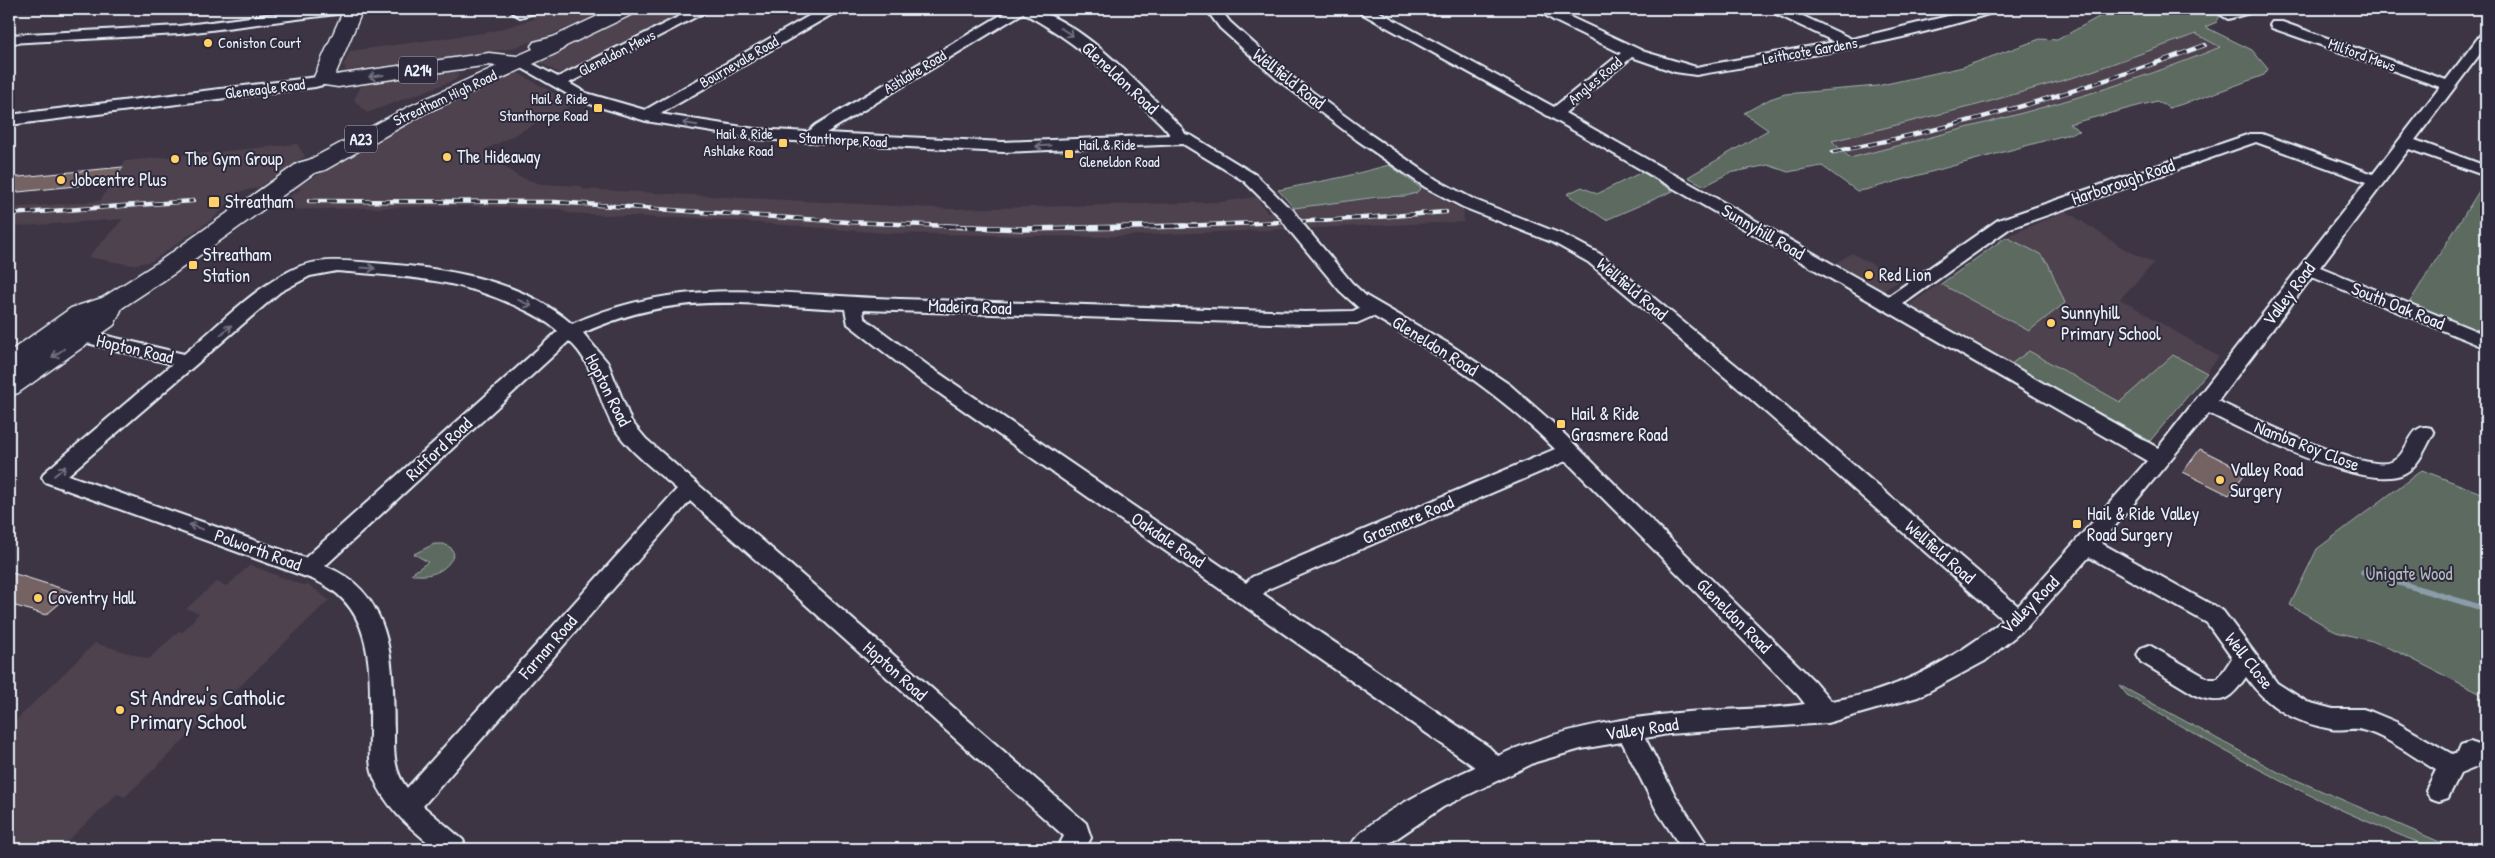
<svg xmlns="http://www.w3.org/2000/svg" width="2495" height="858" viewBox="0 0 2495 858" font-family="'Patrick Hand',sans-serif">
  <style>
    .built { fill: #4e424d }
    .green { fill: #5b6a60; stroke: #a2aeac; fill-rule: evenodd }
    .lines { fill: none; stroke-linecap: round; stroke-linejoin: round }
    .stream { stroke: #8a9da9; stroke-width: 5.5 }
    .building { fill: #756262; stroke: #e8f1f8 }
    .minor-casing { stroke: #e8f1f8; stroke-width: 4 }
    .trunk-casing { stroke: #e8f1f8; stroke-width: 3 }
    .minor { fill: #2f2a3d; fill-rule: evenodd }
    .trunk { fill: #2f2a3d; fill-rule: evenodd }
    .rail-far1-casing { stroke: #e8f1f8; stroke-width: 4.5 }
    .rail-casing { stroke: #e8f1f8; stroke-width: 5.5 }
    .rail-far1 { stroke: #2f2a3d; stroke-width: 3; stroke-dasharray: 9; stroke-linecap: butt }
    .rail { stroke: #2f2a3d; stroke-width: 4; stroke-dasharray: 11; stroke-linecap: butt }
    .minor-bridge-casing { stroke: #e8f1f8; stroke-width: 18; stroke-linecap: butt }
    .minor-bridge { stroke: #2f2a3d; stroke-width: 15 }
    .oneway { stroke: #70707e }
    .poi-dot { fill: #ffd166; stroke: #2f2a3d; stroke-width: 2 }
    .labels { text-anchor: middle; stroke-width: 4; stroke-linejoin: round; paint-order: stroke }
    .far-poi-label { font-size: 15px; fill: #e8f1f8; stroke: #2f2a3d; text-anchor: start }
    .far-street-label { font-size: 15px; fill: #e8f1f8; stroke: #2f2a3d }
    .shield { fill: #2f2a3d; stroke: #b0b5c0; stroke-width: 1 }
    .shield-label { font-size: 16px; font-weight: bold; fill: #e8f1f8 }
    .street-label { font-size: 18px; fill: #e8f1f8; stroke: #2f2a3d }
    .poi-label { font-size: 18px; fill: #e8f1f8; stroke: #2f2a3d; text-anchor: start }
    .park-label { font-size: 18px; fill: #b0bbbb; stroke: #2f2a3d }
    .near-poi-label { font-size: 21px; fill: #e8f1f8; stroke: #2f2a3d; text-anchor: start }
  </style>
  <rect width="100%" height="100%" fill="#3d3544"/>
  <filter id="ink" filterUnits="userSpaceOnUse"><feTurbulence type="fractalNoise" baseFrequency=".02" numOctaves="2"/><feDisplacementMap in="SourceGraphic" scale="10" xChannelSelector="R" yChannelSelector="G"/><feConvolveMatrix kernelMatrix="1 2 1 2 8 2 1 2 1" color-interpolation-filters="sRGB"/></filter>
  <g filter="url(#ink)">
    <!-- built -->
    <g class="built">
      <path d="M 550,9 L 612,9 L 543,38 L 509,49 L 344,71 L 346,67 L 343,66 L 350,51 L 490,32 L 534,19 L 532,16 Z"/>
      <path d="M 642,9 L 704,9 L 568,78 L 541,63 L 540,60 Z"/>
      <path d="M 2196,34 L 2220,47 L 2126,83 L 2049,106 L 1850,158 L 1832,140 L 1977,105 L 2078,76 Z"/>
      <path d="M 450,72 L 458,73 L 459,76 L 455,80 L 367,113 L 354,100 L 362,84 Z"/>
      <path d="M 516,72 L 574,104 L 485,150 L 517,176 L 541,184 L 582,186 L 582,189 L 953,209 L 1220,202 L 1257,197 L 1267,213 L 1310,205 L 1406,196 L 1416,193 L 1421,188 L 1464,211 L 1463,222 L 1095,237 L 885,233 L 684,217 L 665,218 L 567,213 L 561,209 L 465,206 L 271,210 L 302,188 L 295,188 L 385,136 Z"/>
      <path d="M 297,144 L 305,156 L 260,187 L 240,192 L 215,217 L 152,261 L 132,265 L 88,257 L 123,219 L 9,227 L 9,208 L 100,201 L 125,161 Z"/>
      <path d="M 2066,211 L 2126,250 L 2154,263 L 2120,299 L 2219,357 L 2150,441 L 1909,305 L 2012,234 Z"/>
      <path d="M 1852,253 L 1900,280 L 1883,291 L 1836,263 Z"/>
      <path d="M 250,565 L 302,585 L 309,585 L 329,600 L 125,797 L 117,794 L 59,849 L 9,849 L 9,727 L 95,643 L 149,659 L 179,631 L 183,632 L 199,613 L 186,609 L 216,582 L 227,586 Z"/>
    </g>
    <!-- green -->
    <g class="green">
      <path d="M 2113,9 L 2202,9 L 2220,15 L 2217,22 L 2205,27 L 2252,50 L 2268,69 L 2264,75 L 2193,101 L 2169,108 L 2157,101 L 2069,124 L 2080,131 L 1865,190 L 1857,191 L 1822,166 L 1788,172 L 1768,165 L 1729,173 L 1705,186 L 1688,177 L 1768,130 L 1744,113 L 1770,99 L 1785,94 L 1877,86 L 1963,67 L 2040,39 L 2057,40 ZM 2196,34 L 2220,47 C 2101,97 1975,125 1850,158 L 1832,141 L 1977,105 L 2078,76 Z"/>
      <path d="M 1389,165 L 1421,188 L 1416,193 L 1406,196 L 1378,197 L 1294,208 L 1278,190 L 1343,177 Z"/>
      <path d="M 1642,172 L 1673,191 L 1606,220 L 1567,194 L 1582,187 L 1597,194 Z"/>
      <path d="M 2486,180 L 2486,335 L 2409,303 Z"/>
      <path d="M 2006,237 L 2040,254 L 2048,263 L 2065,303 L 2029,331 L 1941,284 Z"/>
      <path d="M 2029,351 L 2120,402 L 2173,355 L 2207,373 L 2150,441 L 2011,364 Z"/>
      <path d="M 2422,470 L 2486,495 L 2486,707 L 2479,703 L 2481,694 L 2398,652 L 2372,641 L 2336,632 L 2290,605 L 2317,549 Z"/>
      <path d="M 434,544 L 444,544 L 451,548 L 454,554 C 447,572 429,578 411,574 L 428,562 L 414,554 Z"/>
      <path d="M 2119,685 L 2278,772 L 2456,849 C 2425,849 2402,835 2373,824 C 2286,787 2208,742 2127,695 Z"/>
    </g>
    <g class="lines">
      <!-- stream -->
      <path class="stream" d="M 2363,572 L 2486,609"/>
    </g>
    <!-- building -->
    <g class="building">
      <path d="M 123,167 L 113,182 L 9,193 L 9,178 Z"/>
      <path d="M 2200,449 L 2246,472 L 2229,495 L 2183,472 Z"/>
      <path d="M 9,572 L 73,592 L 46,615 L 9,604 Z"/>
    </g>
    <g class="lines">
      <defs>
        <g id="minor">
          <path d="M 313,9 L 351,9 L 344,13 L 179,34 L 9,43 L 9,35 L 179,26 Z"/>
          <path d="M 519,9 L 540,9 L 538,12 L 520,17 L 513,13 Z"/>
          <path d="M 694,9 L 711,9 L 569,83 L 586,93 L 645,110 L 821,9 L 838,9 L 836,12 L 660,114 L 755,129 L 808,132 L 816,125 L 1011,9 C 1019,9 1030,7 1037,10 C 1092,30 1141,87 1182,128 L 1185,134 L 1192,136 L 1256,175 L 1294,213 L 1292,217 L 1280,217 L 1244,181 L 1183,144 L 1003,152 L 755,139 L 646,121 L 593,105 L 576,99 L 513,63 L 520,59 L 525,60 L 558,77 ZM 1023,13 C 1069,37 1107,70 1144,107 C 1152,116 1164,125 1170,135 L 1003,142 L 826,133 Z"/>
          <path d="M 1206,9 L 1220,9 L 1230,22 L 1288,74 L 1368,133 L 1437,180 L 1475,200 L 1566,236 L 1600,254 L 1759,384 L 2018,606 L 2147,461 L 1550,117 L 1359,12 L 1357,9 L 1374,9 L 1554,107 L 1621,53 L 1553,20 L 1536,9 L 1553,9 L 1645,52 L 1696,67 L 1835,42 L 1772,12 L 1770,9 L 1788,9 L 1852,39 L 1977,9 L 1997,9 L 1995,12 C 1898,43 1796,58 1696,75 L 1675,72 L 1632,57 L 1565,113 L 1889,296 L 1998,220 L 2250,134 L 2262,134 L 2373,174 L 2440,87 L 2272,28 L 2270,25 L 2272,22 L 2282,22 L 2446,80 L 2481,34 L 2486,33 L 2486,46 L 2415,140 L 2486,166 L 2486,176 L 2409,149 L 2320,267 L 2486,335 L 2486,348 L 2312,277 L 2218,401 C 2248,415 2363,473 2391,462 C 2410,455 2408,421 2431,428 L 2434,433 C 2426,446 2420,465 2405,473 C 2368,494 2246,432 2209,413 L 2101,543 L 2223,611 L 2277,683 L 2307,702 L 2333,709 L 2363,709 L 2372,712 L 2396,722 L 2452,754 L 2458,752 L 2461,745 L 2470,742 L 2479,745 L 2482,753 L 2477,767 L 2460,774 L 2448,798 L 2439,801 L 2430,798 L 2426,790 L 2436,770 C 2415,758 2385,735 2362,730 C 2352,727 2341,731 2331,729 C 2294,722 2268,708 2246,677 C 2231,698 2224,706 2197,696 L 2141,662 L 2137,655 L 2141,648 L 2149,645 L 2209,679 L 2218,679 L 2232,658 L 2207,623 L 2089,557 L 2027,627 L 1985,661 L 1918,697 L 1827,723 L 1668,734 L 1645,738 L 1675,795 L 1710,849 L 1682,849 L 1657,811 L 1622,742 L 1581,749 L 1536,762 L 1443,807 L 1381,849 L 1349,849 C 1361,819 1445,781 1475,767 L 916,377 L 848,324 L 845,309 C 745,305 680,289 583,333 L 608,363 L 631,421 L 646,439 L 1086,823 L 1091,838 L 1085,849 L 1057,849 L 1064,836 L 690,501 L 423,806 L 463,840 L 467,849 L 436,849 C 412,829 386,809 374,778 C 368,763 370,746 370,730 C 370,671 376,605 312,579 L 45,482 L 42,477 L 45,472 L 172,364 L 75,340 L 73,336 L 75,332 L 82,330 L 184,354 C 219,325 255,286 298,267 C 321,258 349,261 373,263 C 441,268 518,277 572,324 C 685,273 783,296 900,299 C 1035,303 1170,308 1305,312 L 1353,311 L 1359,308 L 1340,291 L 1290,231 L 1287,227 L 1290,223 L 1302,223 L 1352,283 L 1366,296 L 1449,344 L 1510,385 L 1552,422 L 1814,681 L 1831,701 C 1896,692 1953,660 2003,620 L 1745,394 L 1588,262 L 1554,243 L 1463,207 L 1425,187 L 1357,140 L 1278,80 L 1220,28 ZM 2256,142 L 2366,182 L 2158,448 L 1903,304 L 2010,228 ZM 337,271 C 404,277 453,277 516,306 C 532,313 545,320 558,331 L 305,558 L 68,475 L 280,292 L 310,276 ZM 863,310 L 1305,324 L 1357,323 L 1373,316 C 1440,355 1499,393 1555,449 L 1252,577 L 1246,583 L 930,367 L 864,318 ZM 569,341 C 595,364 597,398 613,426 C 628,451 655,470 677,489 L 407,788 C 393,771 394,750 394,730 C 393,666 395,593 325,566 ZM 1566,461 L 1798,695 L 1805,704 C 1760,711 1713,708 1668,714 C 1610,720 1551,731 1498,756 L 1489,747 L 1263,594 L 1268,589 Z"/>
          <path d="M 2234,9 L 2255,9 L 2253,12 L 2228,19 L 2221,15 L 2223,12 Z"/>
          <path d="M 325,76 L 330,77 L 332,80 L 330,83 L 315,87 L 9,125 L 9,115 Z"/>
        </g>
        <path id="trunk" d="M 344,9 L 363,9 L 335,75 L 489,53 L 517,56 L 533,49 L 531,46 L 534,42 L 553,37 L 613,9 L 638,9 L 635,13 L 566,46 L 559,52 L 424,114 L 325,170 L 314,173 L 175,273 L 122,308 L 114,325 L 18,393 L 9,396 L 9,374 L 12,372 L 9,373 L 9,352 L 71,308 L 102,298 L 157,263 L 298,163 L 309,160 L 410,106 L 497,66 L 489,65 L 338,87 L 318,84 L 314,77 Z"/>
      </defs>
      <!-- minor casing -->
      <use href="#minor" class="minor-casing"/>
      <!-- trunk casing -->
      <use href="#trunk" class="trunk-casing"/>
      <!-- minor -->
      <use href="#minor" class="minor"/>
      <!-- trunk -->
      <use href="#trunk" class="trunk"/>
      <defs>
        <g id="rail-far1">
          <path d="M 1833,152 C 1960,127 2083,91 2205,45"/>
          <path d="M 309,201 L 555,202 L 848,222 L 977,227"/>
          <path d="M 9,214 L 193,201"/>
          <path d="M 1153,227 L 1336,220 L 1446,212"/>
        </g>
        <path id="rail" d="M 945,226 L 1024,229 L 1185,226"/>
      </defs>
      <!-- rail-far1 casing -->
      <use href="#rail-far1" class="rail-far1-casing"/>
      <!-- rail casing -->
      <use href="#rail" class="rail-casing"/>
      <!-- rail-far1 -->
      <use href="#rail-far1" class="rail-far1"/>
      <!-- rail -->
      <use href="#rail" class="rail"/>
      <defs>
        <path id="minor-bridge" d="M 1286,213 L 1296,227"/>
      </defs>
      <!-- minor-bridge casing -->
      <use href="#minor-bridge" class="minor-bridge-casing"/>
      <!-- minor-bridge -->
      <use href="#minor-bridge" class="minor-bridge"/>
    </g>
    <!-- one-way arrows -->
    <defs><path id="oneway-shaft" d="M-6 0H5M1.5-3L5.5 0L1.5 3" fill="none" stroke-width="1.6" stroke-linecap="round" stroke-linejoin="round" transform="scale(1.25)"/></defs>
    <g class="oneway">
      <use href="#oneway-shaft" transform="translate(1067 32) rotate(32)"/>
      <use href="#oneway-shaft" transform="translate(376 76) rotate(173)"/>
      <use href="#oneway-shaft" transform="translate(690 124) rotate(-171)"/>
      <use href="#oneway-shaft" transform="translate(1043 146) rotate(177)"/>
      <use href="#oneway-shaft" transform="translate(368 268) rotate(4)"/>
      <use href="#oneway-shaft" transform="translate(525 303) rotate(25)"/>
      <use href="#oneway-shaft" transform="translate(226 330) rotate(-41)"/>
      <use href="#oneway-shaft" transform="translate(58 353) rotate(145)"/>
      <use href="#oneway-shaft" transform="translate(60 471) rotate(-40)"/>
      <use href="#oneway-shaft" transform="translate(196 527) rotate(-161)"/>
    </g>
  </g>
  <!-- markers -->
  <g class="poi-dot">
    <circle cx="208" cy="43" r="5"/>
    <rect x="593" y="103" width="10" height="10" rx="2.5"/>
    <rect x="778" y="138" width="10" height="10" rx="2.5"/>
    <rect x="1064" y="149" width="10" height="10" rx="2.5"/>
    <circle cx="447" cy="157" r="5"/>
    <circle cx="175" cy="159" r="5"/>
    <circle cx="61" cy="180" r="5"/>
    <rect x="208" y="196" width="12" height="12" rx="2.5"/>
    <rect x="188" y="260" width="10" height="10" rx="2.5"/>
    <circle cx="1869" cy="275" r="5"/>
    <circle cx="2051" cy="323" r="5"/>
    <rect x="1556" y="419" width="10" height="10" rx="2.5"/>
    <circle cx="2220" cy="480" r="5"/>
    <rect x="2072" y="519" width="10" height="10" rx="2.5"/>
    <circle cx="38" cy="598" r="5"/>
    <circle cx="120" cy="710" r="5"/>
  </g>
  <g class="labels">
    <!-- far-poi labels -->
    <g class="far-poi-label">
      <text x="218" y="48">Coniston Court</text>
      <text x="588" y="104" text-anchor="end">Hail &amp; Ride<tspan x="588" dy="17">Stanthorpe Road</tspan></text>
      <text x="773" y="139" text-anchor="end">Hail &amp; Ride<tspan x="773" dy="17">Ashlake Road</tspan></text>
      <text x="1079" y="150">Hail &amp; Ride<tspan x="1079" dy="17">Gleneldon Road</tspan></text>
    </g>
    <!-- far-street labels -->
    <g class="far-street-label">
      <text transform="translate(1810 51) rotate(-10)" y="5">Leithcote Gardens</text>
      <text transform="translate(617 53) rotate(-27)" y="5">Gleneldon Mews</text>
      <text transform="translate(2362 55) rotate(20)" y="5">Milford Mews</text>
      <text transform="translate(739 62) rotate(-30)" y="5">Bournevale Road</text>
      <text transform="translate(915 72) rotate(-31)" y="5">Ashlake Road</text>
      <text transform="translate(1595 81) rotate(-40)" y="5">Angles Road</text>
      <text transform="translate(265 89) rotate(-7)" y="5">Gleneagle Road</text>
      <text transform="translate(445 98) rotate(-25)" y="5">Streatham High Road</text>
      <text transform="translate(843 140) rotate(3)" y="5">Stanthorpe Road</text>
    </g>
    <!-- shield labels -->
    <g class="shield">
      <rect x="399" y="56.5" width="38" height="27" rx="4"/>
      <rect x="345" y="125.5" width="32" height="27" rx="4"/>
    </g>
    <g class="shield-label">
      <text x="418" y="76">A214</text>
      <text x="361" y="145">A23</text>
    </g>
    <!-- street labels -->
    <g class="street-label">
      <text transform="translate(1120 78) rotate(43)" y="6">Gleneldon Road</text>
      <text transform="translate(1289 79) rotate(38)" y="6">Wellfield Road</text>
      <text transform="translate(2123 182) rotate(-19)" y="6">Harborough Road</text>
      <text transform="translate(1763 232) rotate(30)" y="6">Sunnyhill Road</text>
      <text transform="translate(1632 289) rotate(40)" y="6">Wellfield Road</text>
      <text transform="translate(2289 294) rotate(-53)" y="6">Valley Road</text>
      <text transform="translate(2398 306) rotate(22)" y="6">South Oak Road</text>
      <text transform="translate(970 307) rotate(2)" y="6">Madeira Road</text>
      <text transform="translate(1435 346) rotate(32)" y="6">Gleneldon Road</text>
      <text transform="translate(135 349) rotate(13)" y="6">Hopton Road</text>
      <text transform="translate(608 390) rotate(63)" y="6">Hopton Road</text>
      <text transform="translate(2307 446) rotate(21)" y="6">Namba Roy Close</text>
      <text transform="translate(439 449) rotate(-43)" y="6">Rutford Road</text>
      <text transform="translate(1408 520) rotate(-23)" y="6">Grasmere Road</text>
      <text transform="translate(1168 540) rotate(34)" y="6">Oakdale Road</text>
      <text transform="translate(258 550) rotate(20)" y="6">Polworth Road</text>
      <text transform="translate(1940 552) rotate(41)" y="6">Wellfield Road</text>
      <text transform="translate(2030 605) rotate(-45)" y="6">Valley Road</text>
      <text transform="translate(1734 616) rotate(45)" y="6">Gleneldon Road</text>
      <text transform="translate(548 647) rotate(-49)" y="6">Farnan Road</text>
      <text transform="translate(2249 661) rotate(52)" y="6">Well Close</text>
      <text transform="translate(895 671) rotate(42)" y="6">Hopton Road</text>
      <text transform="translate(1642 729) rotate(-8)" y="6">Valley Road</text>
    </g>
    <!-- poi labels -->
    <g class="poi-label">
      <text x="457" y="163">The Hideaway</text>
      <text x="185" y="165">The Gym Group</text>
      <text x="71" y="186">Jobcentre Plus</text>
      <text x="225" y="208">Streatham</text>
      <text x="203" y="261">Streatham<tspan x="203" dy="21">Station</tspan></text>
      <text x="1879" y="281">Red Lion</text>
      <text x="2061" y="319">Sunnyhill<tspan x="2061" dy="21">Primary School</tspan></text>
      <text x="1571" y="420">Hail &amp; Ride<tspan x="1571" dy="21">Grasmere Road</tspan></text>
      <text x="2230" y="476">Valley Road<tspan x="2230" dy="21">Surgery</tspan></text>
      <text x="2087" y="520">Hail &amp; Ride Valley<tspan x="2087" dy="21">Road Surgery</tspan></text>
      <text x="48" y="604">Coventry Hall</text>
    </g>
    <!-- park labels -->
    <g class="park-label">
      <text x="2409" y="580">Unigate Wood</text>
    </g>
    <!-- near-poi labels -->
    <g class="near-poi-label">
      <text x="130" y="705">St Andrew's Catholic<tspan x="130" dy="24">Primary School</tspan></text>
    </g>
  </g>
  <!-- margin -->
  <rect width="2495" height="858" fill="none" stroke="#2f2a3d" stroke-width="30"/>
  <rect x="15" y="15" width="2465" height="828" fill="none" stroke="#e8f1f8" stroke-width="2" filter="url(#ink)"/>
</svg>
